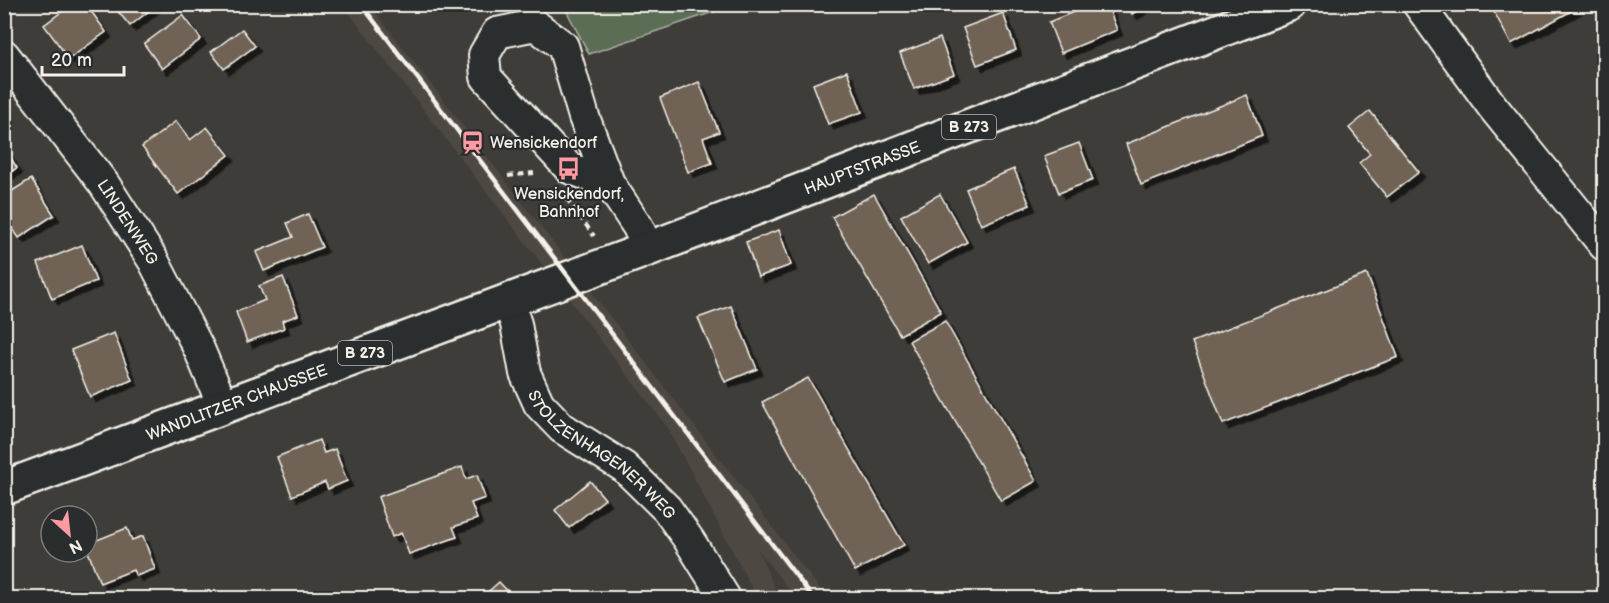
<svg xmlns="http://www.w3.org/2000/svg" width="1609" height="603" viewBox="0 0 1609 603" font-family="'Balsamiq Sans',sans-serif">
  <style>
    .built { fill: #4e4842 }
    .green { fill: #5b6d57; stroke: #a8afa0; stroke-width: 1.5 }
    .building { fill: #706356; stroke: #f4f1e8; stroke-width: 1.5; filter: url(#shadow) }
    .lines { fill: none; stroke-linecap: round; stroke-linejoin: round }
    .minor-casing { stroke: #f4f1e8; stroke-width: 34 }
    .major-casing { stroke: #f4f1e8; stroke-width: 38 }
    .path { stroke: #f4f1e8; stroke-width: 4; stroke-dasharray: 6 4.5; stroke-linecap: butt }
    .minor { stroke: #2a2d2e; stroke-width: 30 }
    .major { stroke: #2a2d2e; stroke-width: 33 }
    .rail { stroke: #f4f1e8; stroke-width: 4.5 }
    .labels { text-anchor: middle; stroke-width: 4.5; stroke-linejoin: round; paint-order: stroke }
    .shield { fill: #2a2d2e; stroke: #b7b6b0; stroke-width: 1.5 }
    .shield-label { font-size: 15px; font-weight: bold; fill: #f4f1e8 }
    .poi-label { font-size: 16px; fill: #f4f1e8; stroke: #2a2d2e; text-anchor: start }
    .street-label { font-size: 16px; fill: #f4f1e8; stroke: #2a2d2e }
  </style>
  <defs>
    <filter id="shadow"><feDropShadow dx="5.5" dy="5.5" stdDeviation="0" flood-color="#0009"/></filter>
  </defs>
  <rect width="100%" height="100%" fill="#3f3d3a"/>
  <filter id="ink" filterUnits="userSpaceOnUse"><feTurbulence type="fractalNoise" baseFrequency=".0167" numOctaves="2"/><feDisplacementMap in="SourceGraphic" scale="12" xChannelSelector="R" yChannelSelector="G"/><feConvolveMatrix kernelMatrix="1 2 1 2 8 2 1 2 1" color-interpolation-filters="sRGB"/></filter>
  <g filter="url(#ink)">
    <!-- built -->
    <path class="built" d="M 343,5 L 370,5 L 827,598 L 795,598 L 757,548 L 779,598 L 757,598 L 668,428 Z"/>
    <!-- green -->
    <path class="green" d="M 552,5 L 734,5 L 589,54 L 565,8 Z"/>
    <!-- building -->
    <g class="building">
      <path d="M 72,4 L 86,4 L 106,32 L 69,59 L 44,25 Z"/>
      <path d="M 122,4 L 155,4 L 155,6 L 130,26 L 116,9 Z"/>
      <path d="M 1093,4 L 1107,4 L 1117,30 L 1061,53 L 1049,22 Z"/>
      <path d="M 1126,4 L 1148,4 L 1132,14 Z"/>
      <path d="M 1490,4 L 1584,4 L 1511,44 Z"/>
      <path d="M 1003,13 L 1016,50 L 977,65 L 963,28 Z"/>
      <path d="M 183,15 L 201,39 L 162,69 L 144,44 Z"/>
      <path d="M 242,29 L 255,46 L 224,69 L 211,52 Z"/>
      <path d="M 940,38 L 954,74 L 914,89 L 900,53 Z"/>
      <path d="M 847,71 L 862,112 L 828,124 L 813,84 Z"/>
      <path d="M 699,82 L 719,132 L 703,138 L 712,163 L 688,172 L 660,98 Z"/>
      <path d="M 1247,95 L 1262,136 L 1141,185 L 1126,144 Z"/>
      <path d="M 1370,111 L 1419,172 L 1387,197 L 1359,163 L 1370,154 L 1349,128 Z"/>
      <path d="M 176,121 L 190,140 L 207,127 L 229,155 L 178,194 L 142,147 Z"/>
      <path d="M 1079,143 L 1093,180 L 1059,193 L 1044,156 Z"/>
      <path d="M 4,147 L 17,168 L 4,176 Z"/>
      <path d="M 1014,169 L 1030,205 L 981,225 L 966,189 Z"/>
      <path d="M 31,179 L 54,215 L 19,238 L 4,216 L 4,196 Z"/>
      <path d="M 874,194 L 941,312 L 900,335 L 832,217 Z"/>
      <path d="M 940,194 L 967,242 L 928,264 L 901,216 Z"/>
      <path d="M 308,214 L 322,247 L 264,271 L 256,252 L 293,237 L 287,223 Z"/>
      <path d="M 779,230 L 791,265 L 758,277 L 746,242 Z"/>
      <path d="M 82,245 L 96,281 L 52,299 L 38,263 Z"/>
      <path d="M 1367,274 L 1398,357 L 1223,424 L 1192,342 Z"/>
      <path d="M 283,277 L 298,315 L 282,321 L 284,328 L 247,342 L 236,312 L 265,300 L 259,286 Z"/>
      <path d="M 731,306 L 757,369 L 725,382 L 698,318 Z"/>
      <path d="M 945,321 L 1036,481 L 1001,501 L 909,341 Z"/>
      <path d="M 114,333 L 132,380 L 90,397 L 71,350 Z"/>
      <path d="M 808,378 L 904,545 L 855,571 L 762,402 Z"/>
      <path d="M 319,440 L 324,453 L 335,449 L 347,481 L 328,489 L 325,482 L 292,496 L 277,457 Z"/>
      <path d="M 462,467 L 466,479 L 477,475 L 485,498 L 471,503 L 477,519 L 453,527 L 457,537 L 409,554 L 401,533 L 392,537 L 378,497 Z"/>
      <path d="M 590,481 L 605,499 L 569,528 L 555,510 Z"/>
      <path d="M 127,528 L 132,540 L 143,536 L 155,569 L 136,576 L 133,570 L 100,583 L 87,549 L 87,544 Z"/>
      <path d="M 499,582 L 514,598 L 481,598 Z"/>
    </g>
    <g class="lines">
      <defs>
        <g id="minor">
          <path d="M 1418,4 L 1492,106 L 1604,245"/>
          <path id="s1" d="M 4,55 L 104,184 L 153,260 L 199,349 L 223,406"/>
          <path d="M 609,183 L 569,168 L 486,77 L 484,55 L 497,33 L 535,25 L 563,46 L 584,117 L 609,183 L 638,227 L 648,249"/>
          <path id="s2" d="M 508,300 L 516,324 L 525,373 L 539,404 L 562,428 L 624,467 L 667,509 L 689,540 L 725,598"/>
        </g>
        <g id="major">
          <path id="s3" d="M 4,488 L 648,249 L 1289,4"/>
        </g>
      </defs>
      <!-- minor casing -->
      <use href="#minor" class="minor-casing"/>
      <!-- major casing -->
      <use href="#major" class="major-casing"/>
      <!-- path -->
      <g class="path">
        <path d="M 508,176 L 534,173"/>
        <path d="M 567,199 L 594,236"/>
      </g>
      <!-- minor -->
      <use href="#minor" class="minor"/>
      <!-- major -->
      <use href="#major" class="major"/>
      <!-- rail -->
      <path class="rail" d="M 361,4 L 813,598"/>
    </g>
  </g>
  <!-- icons -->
  <defs>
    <symbol id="station-bare" viewBox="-9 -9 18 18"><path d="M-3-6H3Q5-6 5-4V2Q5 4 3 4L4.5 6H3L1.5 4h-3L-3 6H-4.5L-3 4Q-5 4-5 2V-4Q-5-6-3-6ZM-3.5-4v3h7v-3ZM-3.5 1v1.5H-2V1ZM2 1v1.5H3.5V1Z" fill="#ff9aa2" stroke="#2a2d2e" stroke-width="2.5" paint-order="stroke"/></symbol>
    <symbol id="bus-bare" viewBox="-9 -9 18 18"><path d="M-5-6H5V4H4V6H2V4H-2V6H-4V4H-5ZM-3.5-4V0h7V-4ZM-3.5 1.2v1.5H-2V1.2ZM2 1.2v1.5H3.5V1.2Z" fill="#ff9aa2" stroke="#2a2d2e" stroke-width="2.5" paint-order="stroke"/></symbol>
  </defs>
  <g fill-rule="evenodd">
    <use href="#station-bare" x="456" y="126" width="33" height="33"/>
    <use href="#bus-bare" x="552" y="152" width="33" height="33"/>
  </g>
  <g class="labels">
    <!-- shield labels -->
    <g class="shield">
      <rect x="942" y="115" width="54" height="24" rx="4.5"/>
      <rect x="338" y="341" width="54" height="24" rx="4.5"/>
    </g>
    <g class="shield-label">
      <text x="969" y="132">B 273</text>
      <text x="365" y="358">B 273</text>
    </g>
    <!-- poi labels -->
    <g class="poi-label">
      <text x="490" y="148">Wensickendorf</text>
      <text x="569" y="199" text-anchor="middle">Wensickendorf,<tspan x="569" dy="18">Bahnhof</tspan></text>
    </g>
    <!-- street labels -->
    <g class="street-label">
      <text dy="6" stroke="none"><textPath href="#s3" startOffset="916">HAUPTSTRASSE</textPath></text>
      <text dy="6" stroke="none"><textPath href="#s1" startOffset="208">LINDENWEG</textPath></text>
      <text dy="6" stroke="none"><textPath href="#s3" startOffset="248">WANDLITZER CHAUSSEE</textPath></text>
      <text dy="6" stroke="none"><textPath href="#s2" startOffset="190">STOLZENHAGENER WEG</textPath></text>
    </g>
  </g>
  <!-- margin -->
  <rect width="1609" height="603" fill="none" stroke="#2a2d2e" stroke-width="24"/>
  <rect x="12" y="12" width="1585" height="579" fill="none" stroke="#f4f1e8" stroke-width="2" filter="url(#ink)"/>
  <!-- north arrow -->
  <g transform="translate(69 534) rotate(153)"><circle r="28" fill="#2a2d2e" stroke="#7b7b78" stroke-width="1.5"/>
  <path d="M0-4.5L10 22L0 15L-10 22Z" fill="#ff9aa2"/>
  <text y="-9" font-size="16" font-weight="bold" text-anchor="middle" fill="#f4f1e8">N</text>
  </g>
  <!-- scale -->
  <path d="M42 66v9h82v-9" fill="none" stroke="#f4f1e8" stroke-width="3"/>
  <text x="51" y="66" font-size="18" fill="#f4f1e8" stroke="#2a2d2e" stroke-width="4.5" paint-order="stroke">20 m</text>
</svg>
